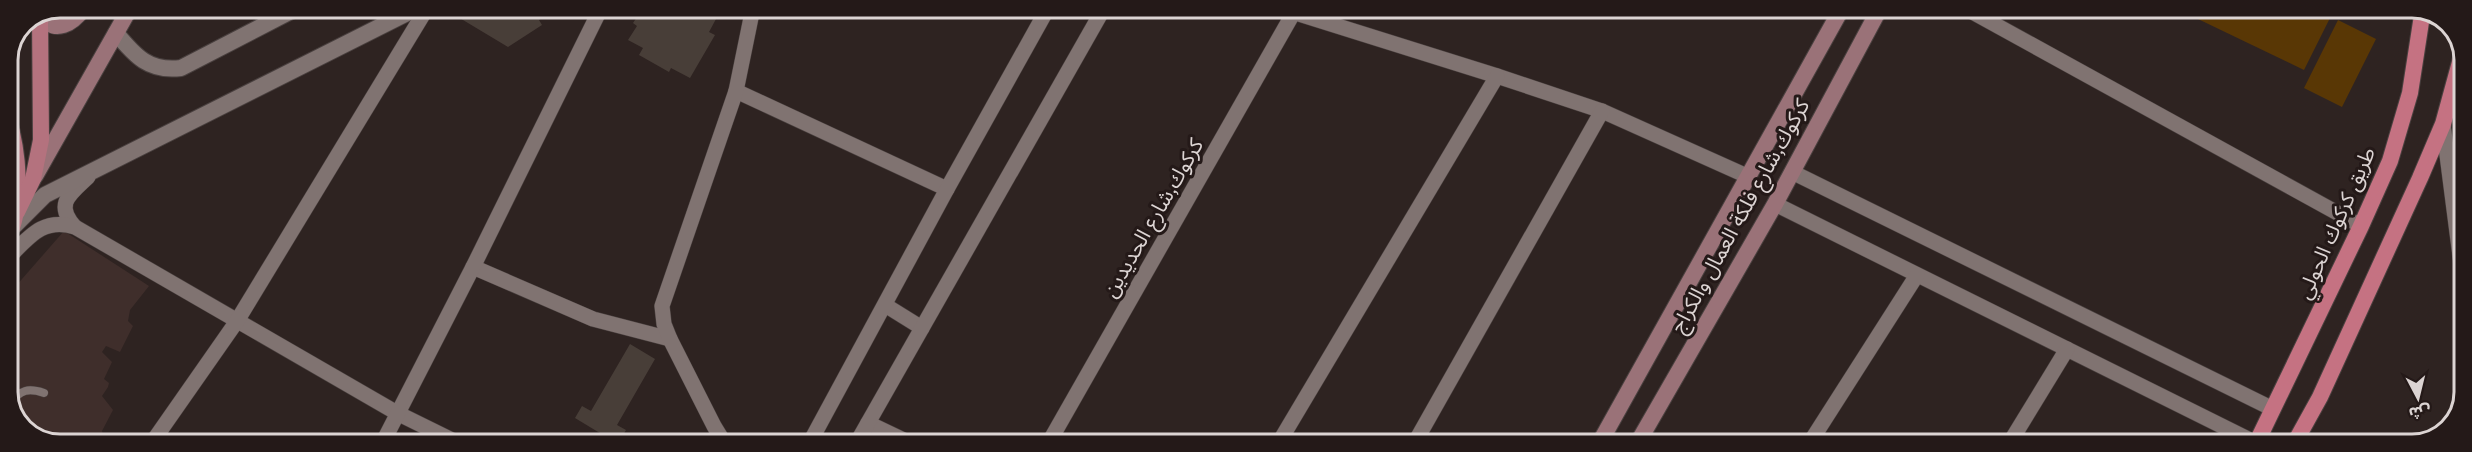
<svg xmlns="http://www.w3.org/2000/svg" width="2472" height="452" viewBox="0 0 2472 452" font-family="'Varela Round','Noto Sans Arabic',sans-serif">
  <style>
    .built { fill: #3f2e2b }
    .green { fill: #593705 }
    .building { fill: #483e38 }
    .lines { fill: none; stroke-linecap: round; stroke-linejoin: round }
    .service-casing { stroke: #49403f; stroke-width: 9 }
    .minor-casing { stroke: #49403f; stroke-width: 16 }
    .tertiary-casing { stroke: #49403f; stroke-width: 18 }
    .secondary-casing { stroke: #49403f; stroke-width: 18 }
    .primary-casing { stroke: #49403f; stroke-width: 18 }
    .trunk-casing { stroke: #49403f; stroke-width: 18 }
    .service { stroke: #807371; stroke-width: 8 }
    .minor { stroke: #807371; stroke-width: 15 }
    .tertiary { stroke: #807371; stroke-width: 16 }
    .secondary { stroke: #9a7278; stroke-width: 16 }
    .primary { stroke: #b4727e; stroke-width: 16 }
    .trunk { stroke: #c57282; stroke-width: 16 }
    .labels { text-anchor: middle; stroke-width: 6; stroke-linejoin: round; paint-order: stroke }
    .street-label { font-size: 21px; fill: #dcd4d3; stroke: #241918 }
    .rim { fill: none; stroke: #dcd4d3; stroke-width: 3 }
  </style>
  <rect width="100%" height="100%" fill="#2e2321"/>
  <!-- built -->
  <path class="built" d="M 64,231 L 149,286 L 130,310 L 128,321 L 133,326 L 120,352 L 106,346 L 102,352 L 112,362 L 104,379 L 109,383 L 108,387 L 102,396 L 113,410 L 102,431 L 104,438 L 101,444 L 62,444 L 48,442 L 23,429 L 8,399 L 8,295 Z"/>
  <!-- green -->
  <g class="green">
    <path d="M 2175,8 L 2335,8 L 2304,70 Z"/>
    <path d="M 2338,20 L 2376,39 L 2342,107 L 2304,88 Z"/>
  </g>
  <!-- building -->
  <g class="building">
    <path d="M 443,8 L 558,8 L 539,20 L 542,25 L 508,47 Z"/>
    <path d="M 643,8 L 699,8 L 716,19 L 709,32 L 715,35 L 690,78 L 671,68 L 669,72 L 639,55 L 643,48 L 628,40 L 637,26 L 633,23 Z"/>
    <path d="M 630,344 L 655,359 L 617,425 L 626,430 L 618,444 L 575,418 L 582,406 L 591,411 Z"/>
  </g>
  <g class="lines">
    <defs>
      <path id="service" d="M 10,404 C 20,389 29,388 44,393"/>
      <g id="minor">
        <path d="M 1280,8 L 1497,76 L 1602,111 L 1747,176"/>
        <path d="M 1965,8 L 2361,226"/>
        <path d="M 736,91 L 947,189"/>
        <path d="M 2443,124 L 2464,287"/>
        <path d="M 1792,172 L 2273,409"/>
        <path d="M 1775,204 L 2256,443"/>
        <path d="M 75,227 C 54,204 70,194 88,177"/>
        <path d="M 8,258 C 29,237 43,217 75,227 L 397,413 L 460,444"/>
        <path d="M 473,267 L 593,319 L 670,339"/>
        <path d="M 885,305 L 922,328"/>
        <path d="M 868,423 L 912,444"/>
        <path d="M 151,444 L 237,321 L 427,8"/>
        <path d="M 382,444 L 473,267 L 601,8"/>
        <path d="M 725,444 L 714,426 L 670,339 L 664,324 L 662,306 L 736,91 L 753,8"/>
        <path d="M 809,444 L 947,189 L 1048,8"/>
        <path d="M 856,444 L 1104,8"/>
        <path d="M 1048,444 L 1294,12"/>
        <path d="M 1278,444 L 1497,76"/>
        <path d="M 1414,444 L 1602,111"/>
        <path d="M 1809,444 L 1917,275"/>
        <path d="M 2009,444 L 2067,349"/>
      </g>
      <g id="tertiary">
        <path d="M 116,33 C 135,56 149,72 181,68 L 297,8"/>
        <path d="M 13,227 L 45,195 L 417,8"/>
      </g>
      <g id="secondary">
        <path d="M 41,15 C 55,36 73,23 84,8"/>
        <path d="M 35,176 L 130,8"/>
        <path d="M 1599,444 L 1842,8"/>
        <path d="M 1637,444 L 1775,204 L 1880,8"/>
      </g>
      <g id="primary">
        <path d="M 8,118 C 18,150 24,206 8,237"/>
        <path d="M 17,212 L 33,179 L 41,140 L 40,16"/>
      </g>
      <g id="trunk">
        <path d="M 2256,444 L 2361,226 L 2390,161 L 2410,93 L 2423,9"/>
        <path d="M 2294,444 L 2320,397 L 2420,178 L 2443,124 L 2463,51"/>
      </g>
    </defs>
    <!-- service casing -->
    <use href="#service" class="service-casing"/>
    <!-- minor casing -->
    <use href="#minor" class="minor-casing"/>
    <!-- tertiary casing -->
    <use href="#tertiary" class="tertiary-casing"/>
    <!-- secondary casing -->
    <use href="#secondary" class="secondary-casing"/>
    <!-- primary casing -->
    <use href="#primary" class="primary-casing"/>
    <!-- trunk casing -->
    <use href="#trunk" class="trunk-casing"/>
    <!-- service -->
    <use href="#service" class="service"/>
    <!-- minor -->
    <use href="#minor" class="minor"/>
    <!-- tertiary -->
    <use href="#tertiary" class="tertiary"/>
    <!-- secondary -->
    <use href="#secondary" class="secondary"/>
    <!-- primary -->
    <use href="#primary" class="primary"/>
    <!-- trunk -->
    <use href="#trunk" class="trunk"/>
  </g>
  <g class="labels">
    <!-- street labels -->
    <g class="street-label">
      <text transform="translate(1740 216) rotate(-61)" y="7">كركوك,شارع فلكة العمال والكراج</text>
      <text transform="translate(1153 218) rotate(-60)" y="7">كركوك,شارع الحديدين</text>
      <text transform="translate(2336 223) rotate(-66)" y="7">طريق كركوك الحولي</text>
    </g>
  </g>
  <!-- crop -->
  <path d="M0 0H2472V452H0ZM60 18H2412A42 42 0 0 1 2454 60V392A42 42 0 0 1 2412 434H60A42 42 0 0 1 18 392V60A42 42 0 0 1 60 18Z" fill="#241918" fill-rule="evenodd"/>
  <path class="rim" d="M60 18H2412A42 42 0 0 1 2454 60V392A42 42 0 0 1 2412 434H60A42 42 0 0 1 18 392V60A42 42 0 0 1 60 18Z"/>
  <!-- north arrow -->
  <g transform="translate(2418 398) rotate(173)" stroke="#241918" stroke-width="4.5" paint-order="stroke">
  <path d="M0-4.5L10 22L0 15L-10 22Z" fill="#dcd4d3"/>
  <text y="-9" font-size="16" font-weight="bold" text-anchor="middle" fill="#dcd4d3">ش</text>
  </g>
</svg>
